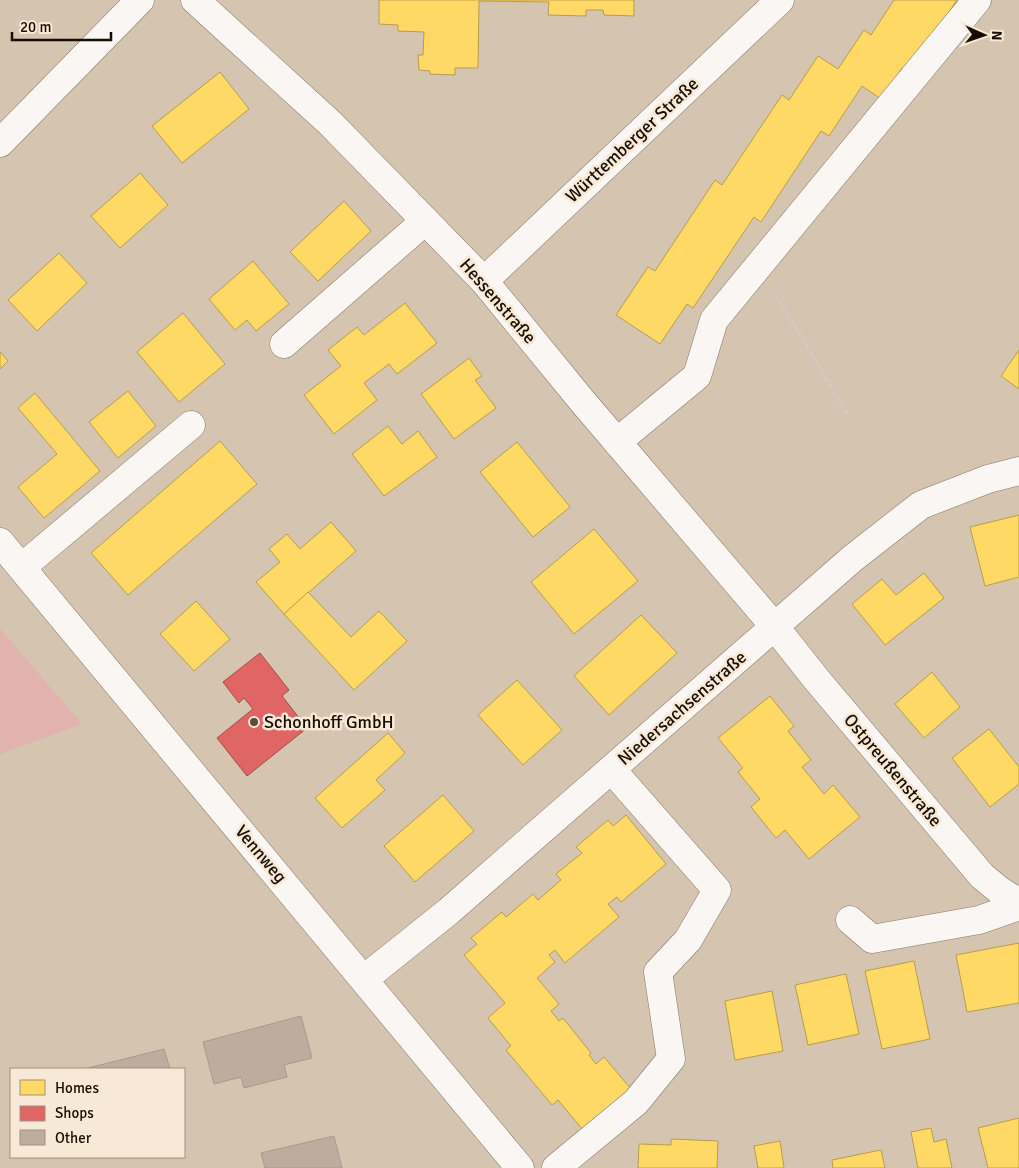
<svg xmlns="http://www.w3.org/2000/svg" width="1019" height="1168" viewBox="0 0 1019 1168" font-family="Signika,sans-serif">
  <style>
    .green { fill: #e1b2ae }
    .homes { fill: #ffd966; stroke: #b99c48 }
    .shops { fill: #e06666; stroke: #a44b48 }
    .building { fill: #bcad9f; stroke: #a7998c }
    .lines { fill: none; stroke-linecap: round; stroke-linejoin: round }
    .minor-casing { stroke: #867a6b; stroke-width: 29 }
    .path { stroke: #d0cbc4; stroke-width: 3; stroke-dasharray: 5 2.5; stroke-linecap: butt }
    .minor { stroke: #f9f6f3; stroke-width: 28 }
    .poi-dot { fill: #594d3f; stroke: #f8e9d7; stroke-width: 2 }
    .labels { text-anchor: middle; stroke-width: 5; stroke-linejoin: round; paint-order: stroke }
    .street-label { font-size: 18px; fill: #170d02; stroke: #f8e9d7 }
    .poi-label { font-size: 18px; fill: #170d02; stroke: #f8e9d7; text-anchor: start }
  </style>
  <rect width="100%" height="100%" fill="#d4c4b0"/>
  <!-- green -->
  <path class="green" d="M 0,629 L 82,724 L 0,754 Z"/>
  <!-- homes -->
  <g class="homes">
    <path d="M 379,0 L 634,0 L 634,16 L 604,15 L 603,10 L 586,10 L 586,16 L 548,15 L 549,2 L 479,1 L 478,68 L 455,68 L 455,75 L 430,74 L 430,71 L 419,70 L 418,55 L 423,55 L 424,32 L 398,31 L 398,25 L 379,24 Z"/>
    <path d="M 894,0 L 957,0 L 909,72 L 902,68 L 881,99 L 862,86 L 829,136 L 821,131 L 761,222 L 754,217 L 693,308 L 687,304 L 660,344 L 616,315 L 648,267 L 655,271 L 715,180 L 722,185 L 782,95 L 789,100 L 818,56 L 838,69 L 864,30 L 871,35 Z"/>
    <path d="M 220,72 L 249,109 L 182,163 L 152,126 Z"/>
    <path d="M 140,173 L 168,205 L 120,248 L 91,216 Z"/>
    <path d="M 344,201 L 371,231 L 318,281 L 290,252 Z"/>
    <path d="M 59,253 L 87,283 L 37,331 L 8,300 Z"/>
    <path d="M 253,261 L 289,304 L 256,331 L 247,320 L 235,330 L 209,299 Z"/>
    <path d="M 405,303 L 437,343 L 397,374 L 389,364 L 364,383 L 377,400 L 334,434 L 304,395 L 341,366 L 328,350 L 357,327 L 364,335 Z"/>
    <path d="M 183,313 L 225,364 L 179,402 L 137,352 Z"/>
    <path d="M 1019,350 L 1019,389 L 1001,376 Z"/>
    <path d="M 0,352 L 8,361 L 0,369 Z"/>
    <path d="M 469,358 L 482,376 L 475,380 L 496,408 L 454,439 L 421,394 Z"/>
    <path d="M 128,391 L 156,426 L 118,458 L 89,422 Z"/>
    <path d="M 35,393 L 100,471 L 44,518 L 18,487 L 57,454 L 18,408 Z"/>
    <path d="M 388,426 L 402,444 L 418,431 L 437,457 L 384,496 L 352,454 Z"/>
    <path d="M 220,441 L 257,484 L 128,595 L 91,553 Z"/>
    <path d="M 517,442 L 570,507 L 533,537 L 480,472 Z"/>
    <path d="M 1019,515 L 1019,577 L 985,586 L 970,527 Z"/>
    <path d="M 331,522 L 356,551 L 284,614 L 256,582 L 280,562 L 269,549 L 287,534 L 300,549 Z"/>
    <path d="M 594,529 L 638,581 L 574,634 L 531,582 Z"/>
    <path d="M 924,573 L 944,598 L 885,645 L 852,604 L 882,579 L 896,595 Z"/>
    <path d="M 308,592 L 351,637 L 379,611 L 407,641 L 354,690 L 284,614 Z"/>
    <path d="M 196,601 L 230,639 L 194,671 L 160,634 Z"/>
    <path d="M 641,615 L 677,653 L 609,715 L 574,676 Z"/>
    <path d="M 932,672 L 960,707 L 924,738 L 895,704 Z"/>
    <path d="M 517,680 L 562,730 L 523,765 L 478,715 Z"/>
    <path d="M 770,696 L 794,726 L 788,731 L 811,760 L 802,767 L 824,794 L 833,785 L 860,817 L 809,859 L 785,830 L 776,838 L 751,807 L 760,799 L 738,772 L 743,768 L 718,738 Z"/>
    <path d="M 989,729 L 1019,767 L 1019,784 L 990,807 L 952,758 Z"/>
    <path d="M 388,733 L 405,753 L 376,780 L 385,790 L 342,828 L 315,798 Z"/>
    <path d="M 443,795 L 474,831 L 415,882 L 384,846 Z"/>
    <path d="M 626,815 L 666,864 L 621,902 L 617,897 L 608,904 L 619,917 L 565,963 L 555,950 L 549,955 L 555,962 L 537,978 L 559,1004 L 551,1011 L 559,1021 L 563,1018 L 591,1053 L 589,1055 L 596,1064 L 604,1057 L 631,1089 L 583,1130 L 558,1100 L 552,1105 L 506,1050 L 511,1046 L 488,1018 L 505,1003 L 464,955 L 477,944 L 471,938 L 502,912 L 506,917 L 533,894 L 538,900 L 561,880 L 556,874 L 582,853 L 576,847 L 608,820 L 613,826 Z"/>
    <path d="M 1019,943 L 1019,1003 L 967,1012 L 956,955 Z"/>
    <path d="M 914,961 L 930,1039 L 882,1049 L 865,971 Z"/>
    <path d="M 846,974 L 859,1034 L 808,1045 L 795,985 Z"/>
    <path d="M 772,991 L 783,1051 L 735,1060 L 725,1001 Z"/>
    <path d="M 1019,1118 L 1019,1168 L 988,1168 L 978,1128 Z"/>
    <path d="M 931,1128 L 934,1142 L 946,1139 L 952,1168 L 918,1168 L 911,1132 Z"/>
    <path d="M 671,1139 L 718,1141 L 717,1168 L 638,1168 L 639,1144 L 671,1145 Z"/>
    <path d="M 780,1141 L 784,1168 L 758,1168 L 754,1146 Z"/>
    <path d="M 881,1150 L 885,1168 L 833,1168 L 832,1160 Z"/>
  </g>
  <!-- shops -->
  <path class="shops" d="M 260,653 L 289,690 L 282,696 L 307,728 L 247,776 L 217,738 L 253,709 L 244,698 L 239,703 L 223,682 Z"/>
  <!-- building -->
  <g class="building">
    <path d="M 301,1016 L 312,1058 L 284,1065 L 287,1077 L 244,1088 L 241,1077 L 214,1084 L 203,1042 Z"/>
    <path d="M 164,1049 L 170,1069 L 84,1069 Z"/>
    <path d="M 334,1136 L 342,1168 L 265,1168 L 261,1153 Z"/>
  </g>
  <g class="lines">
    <defs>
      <g id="minor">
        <path d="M 195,0 L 330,123 L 484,281 L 583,402 L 775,627 L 817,680 L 982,876 L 999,890 L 1019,903"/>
        <path d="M 0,143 L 140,0"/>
        <path d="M 484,281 L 780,0"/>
        <path d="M 284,344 L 425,221"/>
        <path d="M 617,442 L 697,376 L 714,320 L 977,0"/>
        <path d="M 0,542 L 520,1168"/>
        <path d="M 22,567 L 191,425"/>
        <path d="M 850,920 L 872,939 L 979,920 L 1019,906"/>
        <path d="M 364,979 L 449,911 L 853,558 L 921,505 L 988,479 L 1019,471"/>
        <path d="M 556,1168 L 636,1102 L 671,1059 L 658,972 L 688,940 L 717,890 L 612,770"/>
      </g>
    </defs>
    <!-- minor casing -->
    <use href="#minor" class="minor-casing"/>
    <!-- path -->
    <path class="path" d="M 775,294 L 848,415"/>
    <!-- minor -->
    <use href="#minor" class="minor"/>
  </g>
  <!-- markers -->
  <circle class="poi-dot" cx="254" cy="722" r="5"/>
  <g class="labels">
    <!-- street labels -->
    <g class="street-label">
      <text transform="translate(632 140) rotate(-43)" y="6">Württemberger Straße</text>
      <text transform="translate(498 301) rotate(49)" y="6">Hessenstraße</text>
      <text transform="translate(682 708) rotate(-41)" y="6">Niedersachsenstraße</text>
      <text transform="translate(893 770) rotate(50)" y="6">Ostpreußenstraße</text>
      <text transform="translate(261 854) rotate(50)" y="6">Vennweg</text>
    </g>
    <!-- poi labels -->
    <g class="poi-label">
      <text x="264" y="728">Schonhoff GmbH</text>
    </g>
  </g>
  <!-- legend -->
  <rect x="10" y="1068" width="175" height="90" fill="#f8e9d7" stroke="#9e9182"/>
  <rect x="20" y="1080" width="25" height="15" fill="#ffd966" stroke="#9e9182"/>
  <text x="55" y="1093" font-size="15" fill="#170d02">Homes</text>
  <rect x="20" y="1106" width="25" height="15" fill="#e06666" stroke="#9e9182"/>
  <text x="55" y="1118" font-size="15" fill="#170d02">Shops</text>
  <rect x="20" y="1130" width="25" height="15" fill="#bcad9f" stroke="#9e9182"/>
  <text x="55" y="1143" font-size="15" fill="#170d02">Other</text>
  <!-- north arrow -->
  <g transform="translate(984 35) rotate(92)" stroke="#f8e9d7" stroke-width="4" paint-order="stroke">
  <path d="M0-4L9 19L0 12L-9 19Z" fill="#170d02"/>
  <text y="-8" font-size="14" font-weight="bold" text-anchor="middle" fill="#170d02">N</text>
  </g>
  <!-- scale -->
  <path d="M12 32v8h99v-8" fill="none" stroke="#170d02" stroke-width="2.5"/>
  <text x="20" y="32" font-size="15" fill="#170d02" stroke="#f8e9d7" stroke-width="4" paint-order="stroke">20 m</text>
</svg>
